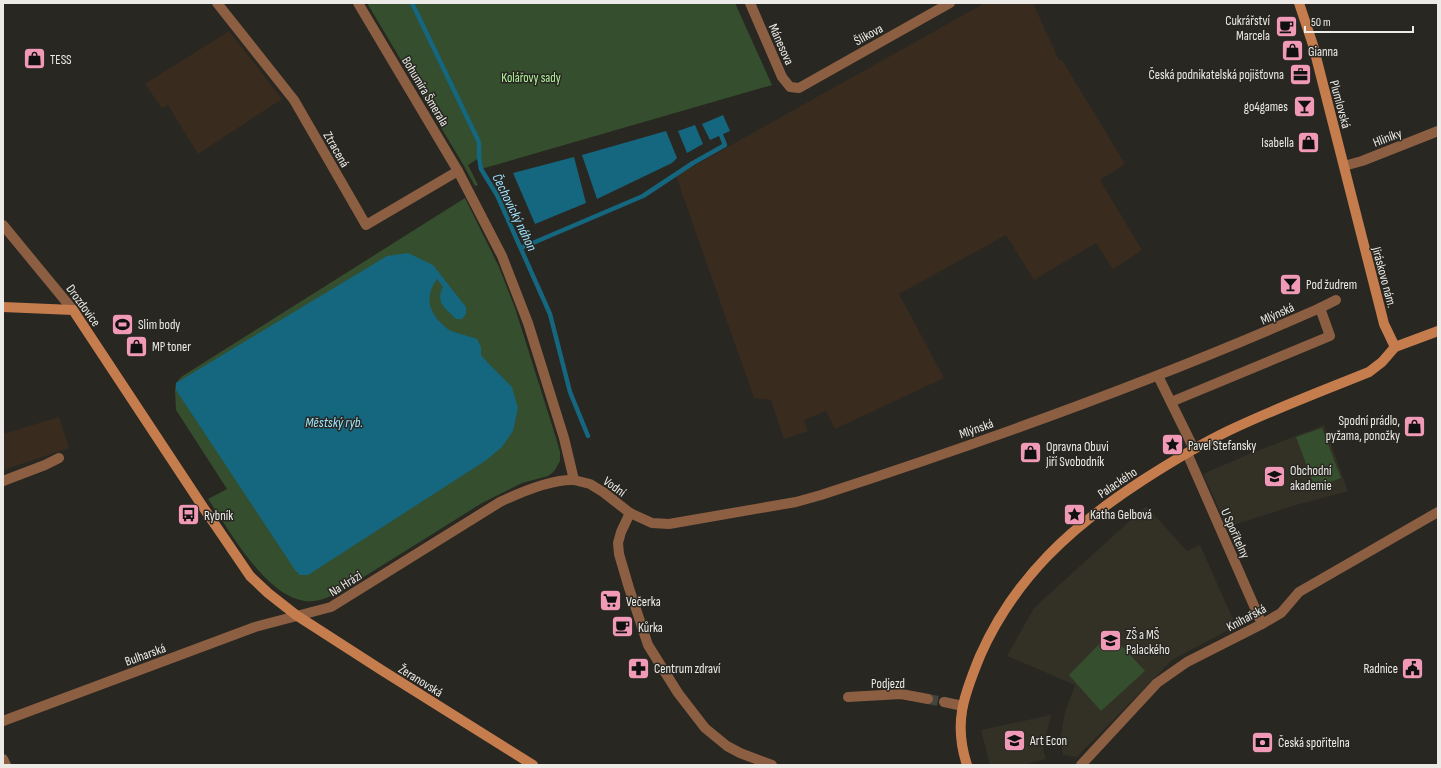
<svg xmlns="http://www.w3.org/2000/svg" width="1441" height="768" viewBox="0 0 1441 768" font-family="'Sofia Sans Condensed',sans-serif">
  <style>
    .industrial { fill: #392c1e }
    .built { fill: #333126 }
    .green { fill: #354e2d }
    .water { fill: #15667f }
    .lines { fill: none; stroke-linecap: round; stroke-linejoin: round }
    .stream { stroke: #15667f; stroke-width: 4.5 }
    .street-tunnel { stroke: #454440; stroke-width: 10; stroke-dasharray: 10 5; stroke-linecap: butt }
    .street { stroke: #8d5f42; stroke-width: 10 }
    .secondary { stroke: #c67d4e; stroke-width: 10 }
    .labels { text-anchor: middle; stroke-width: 3; stroke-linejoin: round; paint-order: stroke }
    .poi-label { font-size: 13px; fill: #ecebe7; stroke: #282722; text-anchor: start }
    .street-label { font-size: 13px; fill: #ecebe7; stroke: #282722 }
    .park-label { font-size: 13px; fill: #b1f29b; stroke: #282722 }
    .water-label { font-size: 14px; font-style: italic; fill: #9de4ff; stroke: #282722 }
  </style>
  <rect width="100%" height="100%" fill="#282722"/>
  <!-- industrial -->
  <g class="industrial">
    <path d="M 985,3 L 1033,3 L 1059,60 L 1062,60 L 1125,164 L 1100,180 L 1142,250 L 1113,269 L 1096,243 L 1034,280 L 1006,235 L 899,294 L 944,378 L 835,429 L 826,411 L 804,420 L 808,431 L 784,439 L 771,400 L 754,398 L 676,176 Z"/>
    <path d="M 229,31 L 282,99 L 198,154 L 168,105 L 162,108 L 145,84 Z"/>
    <path d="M 59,417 L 69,448 L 3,470 L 3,434 Z"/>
  </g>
  <!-- built -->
  <g class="built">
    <path d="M 1324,425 L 1348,491 L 1296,505 L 1227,527 L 1203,474 L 1249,454 Z"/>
    <path d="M 1146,506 L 1187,551 L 1200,545 L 1236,626 L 1172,660 L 1077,757 L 1063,755 L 1061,740 L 1060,740 L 1065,712 L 1075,685 L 1007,656 L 1034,608 Z"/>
    <path d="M 1051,715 L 1043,749 L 1046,759 L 1023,765 L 990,765 L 981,730 Z"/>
  </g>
  <!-- green -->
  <g class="green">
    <path d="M 367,3 L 735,3 L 772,85 L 481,169 L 479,158 L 468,165 L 478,185 L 475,186 L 464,166 Z"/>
    <path d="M 465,198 L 499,267 L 515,308 L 557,441 L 560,452 L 560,461 L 555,470 L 552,473 L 548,476 L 522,483 L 482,503 L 343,590 C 331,596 318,603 305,601 C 265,596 230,531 208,499 L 227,489 L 176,410 L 175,390 L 176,383 L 181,377 Z"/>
    <path d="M 1322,428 L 1341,478 L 1315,488 L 1296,437 Z"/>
    <path d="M 1110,633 L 1145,671 L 1101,711 L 1069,675 Z"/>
  </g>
  <!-- water -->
  <g class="water">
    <path d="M 723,115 L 730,131 L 710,140 L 702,124 Z"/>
    <path d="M 695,125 L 703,144 L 687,153 L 678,131 Z"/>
    <path d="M 666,131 L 677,158 L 672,163 L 597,199 L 582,155 Z"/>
    <path d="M 574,157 L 586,203 L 535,224 L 513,173 Z"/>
    <path d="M 408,253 L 433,265 L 466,307 L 466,314 L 462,319 L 456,319 C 445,308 435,303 443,287 L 437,279 C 426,294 427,309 441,323 C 444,326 447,329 451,331 C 459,334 469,336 477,339 L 481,347 L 481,355 L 487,362 L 512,387 L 518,408 L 513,431 L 502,447 L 485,461 L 308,575 L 300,575 L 295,570 L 176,390 L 176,383 L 387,256 Z"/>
  </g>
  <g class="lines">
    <!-- stream -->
    <g class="stream">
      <path d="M 412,3 L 477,138 L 479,143 L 479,157 L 481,169 L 497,195 L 550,314 L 570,392 L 588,436"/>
      <path d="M 521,248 L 643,196 L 693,163 L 725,145 L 721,135"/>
    </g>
    <!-- street-tunnel -->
    <path class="street-tunnel" d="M 928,699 L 944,702"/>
    <!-- street -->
    <g class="street">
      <path d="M 217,3 L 294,100 L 366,225 L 458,171"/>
      <path d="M 358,3 L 458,171 L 502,256 L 528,323 L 564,438 L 574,480 L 590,484 L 603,492 L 630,513 L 621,532 L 618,543 L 619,554 L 629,588 L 648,645 L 678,693 L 705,728 L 727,746 L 740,753 L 772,765"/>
      <path d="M 750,3 L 782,77 L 790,87 L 799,88 L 950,3"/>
      <path d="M 1344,166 L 1362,161 L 1438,131"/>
      <path d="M 3,225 L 73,310"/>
      <path d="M 1320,308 L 1336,300"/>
      <path d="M 1158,376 L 1194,449"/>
      <path d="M 1187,453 L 1262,624"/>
      <path d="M 3,481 L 45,465 L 59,458"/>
      <path d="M 630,513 L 652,523 L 669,524 L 796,502 L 821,495 C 990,440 1157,380 1320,308 L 1330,336 L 1171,402"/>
      <path d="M 848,697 L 901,694 L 928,699"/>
      <path d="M 944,702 L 963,706"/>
      <path d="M 3,721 L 255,627 L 331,607 L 500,502 C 521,492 551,479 574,480"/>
      <path d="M 3,759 L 6,765"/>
      <path d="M 1081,765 L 1157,683 L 1187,662 L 1262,624 L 1281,613 L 1299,592 L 1438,512"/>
    </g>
    <!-- secondary -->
    <g class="secondary">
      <path d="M 1299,3 L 1313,45 L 1381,312 L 1384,324 L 1395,347"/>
      <path d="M 3,307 L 73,310 L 203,507 L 250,576 L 268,593 L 296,615 L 383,671 L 533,765"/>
      <path d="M 967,765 C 953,723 964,695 980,656 C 1015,577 1072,526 1143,480 C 1171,462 1199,445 1228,431 C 1274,409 1322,391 1369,372 L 1382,362 L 1395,347 L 1438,331"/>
    </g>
  </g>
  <!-- icons -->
  <defs>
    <symbol id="cafe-square" viewBox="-11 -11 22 22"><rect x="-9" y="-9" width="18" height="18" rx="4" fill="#f09ab7" stroke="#282722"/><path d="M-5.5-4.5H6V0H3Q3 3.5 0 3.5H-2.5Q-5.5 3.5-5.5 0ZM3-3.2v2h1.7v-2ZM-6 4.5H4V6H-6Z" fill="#111"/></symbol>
    <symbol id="shop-square" viewBox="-11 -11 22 22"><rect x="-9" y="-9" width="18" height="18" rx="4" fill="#f09ab7" stroke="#282722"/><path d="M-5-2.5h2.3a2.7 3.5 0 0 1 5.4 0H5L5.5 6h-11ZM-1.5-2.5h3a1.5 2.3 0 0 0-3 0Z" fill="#111"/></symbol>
    <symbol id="office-square" viewBox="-11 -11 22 22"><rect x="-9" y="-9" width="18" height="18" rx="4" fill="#f09ab7" stroke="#282722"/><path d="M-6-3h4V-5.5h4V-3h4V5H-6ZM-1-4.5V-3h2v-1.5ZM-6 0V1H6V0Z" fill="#111"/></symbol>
    <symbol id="bar-square" viewBox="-11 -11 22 22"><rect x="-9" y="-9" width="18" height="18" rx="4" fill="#f09ab7" stroke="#282722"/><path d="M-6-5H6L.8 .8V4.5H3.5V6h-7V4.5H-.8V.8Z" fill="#111"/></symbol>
    <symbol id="stadium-square" viewBox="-11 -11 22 22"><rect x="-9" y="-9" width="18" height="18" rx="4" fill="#f09ab7" stroke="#282722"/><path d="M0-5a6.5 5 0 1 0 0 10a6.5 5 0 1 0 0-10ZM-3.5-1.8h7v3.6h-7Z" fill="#111"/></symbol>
    <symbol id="sight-square" viewBox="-11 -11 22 22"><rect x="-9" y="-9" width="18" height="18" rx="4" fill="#f09ab7" stroke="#282722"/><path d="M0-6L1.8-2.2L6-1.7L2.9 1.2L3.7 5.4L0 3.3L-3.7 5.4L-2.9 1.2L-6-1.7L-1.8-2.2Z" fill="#111"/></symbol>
    <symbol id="school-square" viewBox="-11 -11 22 22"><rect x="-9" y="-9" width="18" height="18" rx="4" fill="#f09ab7" stroke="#282722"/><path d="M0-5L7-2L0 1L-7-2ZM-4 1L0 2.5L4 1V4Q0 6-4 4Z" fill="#111"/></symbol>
    <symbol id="bus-square" viewBox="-11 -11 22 22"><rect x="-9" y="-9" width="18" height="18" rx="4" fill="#f09ab7" stroke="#282722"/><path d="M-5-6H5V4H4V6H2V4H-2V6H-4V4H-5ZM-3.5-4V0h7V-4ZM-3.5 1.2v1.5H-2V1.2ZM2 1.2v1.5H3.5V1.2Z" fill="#111"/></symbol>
    <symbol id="supermarket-square" viewBox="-11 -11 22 22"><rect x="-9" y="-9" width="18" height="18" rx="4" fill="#f09ab7" stroke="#282722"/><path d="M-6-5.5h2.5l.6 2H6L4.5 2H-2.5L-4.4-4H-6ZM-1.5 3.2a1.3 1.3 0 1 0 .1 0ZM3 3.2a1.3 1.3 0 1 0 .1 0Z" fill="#111"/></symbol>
    <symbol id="pharmacy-square" viewBox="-11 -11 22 22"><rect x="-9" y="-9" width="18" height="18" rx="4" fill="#f09ab7" stroke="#282722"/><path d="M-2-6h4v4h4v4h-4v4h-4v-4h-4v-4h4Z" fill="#111"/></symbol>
    <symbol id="civic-square" viewBox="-11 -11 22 22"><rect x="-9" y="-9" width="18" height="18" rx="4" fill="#f09ab7" stroke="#282722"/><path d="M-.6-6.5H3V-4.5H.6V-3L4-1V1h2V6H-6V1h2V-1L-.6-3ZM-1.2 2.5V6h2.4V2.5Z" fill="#111"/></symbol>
    <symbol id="bank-square" viewBox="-11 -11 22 22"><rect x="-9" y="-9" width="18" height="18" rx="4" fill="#f09ab7" stroke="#282722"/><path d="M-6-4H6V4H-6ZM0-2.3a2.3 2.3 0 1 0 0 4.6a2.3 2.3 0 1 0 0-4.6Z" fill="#111"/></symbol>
  </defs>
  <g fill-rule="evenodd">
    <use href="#cafe-square" x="1274" y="14" width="25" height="25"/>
    <use href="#shop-square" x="1280" y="38" width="25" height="25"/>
    <use href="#shop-square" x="22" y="46" width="25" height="25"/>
    <use href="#office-square" x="1288" y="62" width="25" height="25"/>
    <use href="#bar-square" x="1292" y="94" width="25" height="25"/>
    <use href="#shop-square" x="1296" y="130" width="25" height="25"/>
    <use href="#bar-square" x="1278" y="272" width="25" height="25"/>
    <use href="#stadium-square" x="110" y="312" width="25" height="25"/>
    <use href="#shop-square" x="124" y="334" width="25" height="25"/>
    <use href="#shop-square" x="1402" y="414" width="25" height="25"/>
    <use href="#sight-square" x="1160" y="432" width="25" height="25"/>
    <use href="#shop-square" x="1018" y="440" width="25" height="25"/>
    <use href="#school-square" x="1262" y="464" width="25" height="25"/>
    <use href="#sight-square" x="1062" y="502" width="25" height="25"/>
    <use href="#bus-square" x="176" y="502" width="25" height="25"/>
    <use href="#supermarket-square" x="598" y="588" width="25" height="25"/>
    <use href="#cafe-square" x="610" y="614" width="25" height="25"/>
    <use href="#school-square" x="1098" y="628" width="25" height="25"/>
    <use href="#pharmacy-square" x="626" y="656" width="25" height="25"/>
    <use href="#civic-square" x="1400" y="656" width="25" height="25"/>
    <use href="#school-square" x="1002" y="728" width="25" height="25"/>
    <use href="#bank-square" x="1250" y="730" width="25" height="25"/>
  </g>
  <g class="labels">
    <!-- poi labels -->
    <g class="poi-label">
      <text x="1270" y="25" text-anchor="end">Cukrářství<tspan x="1270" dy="15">Marcela</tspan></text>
      <text x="1308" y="56">Gianna</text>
      <text x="50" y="64">TESS</text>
      <text x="1284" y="79" text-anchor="end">Česká podnikatelská pojišťovna</text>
      <text x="1288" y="111" text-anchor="end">go4games</text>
      <text x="1294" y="147" text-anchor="end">Isabella</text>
      <text x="1306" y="289">Pod žudrem</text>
      <text x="138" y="329">Slim body</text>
      <text x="152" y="351">MP toner</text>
      <text x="1400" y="425" text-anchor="end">Spodní prádlo,<tspan x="1400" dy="15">pyžama, ponožky</tspan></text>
      <text x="1188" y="450">Pavel Stefansky</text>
      <text x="1046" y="451">Opravna Obuvi<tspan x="1046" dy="15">Jiří Svobodník</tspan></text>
      <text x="1290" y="475">Obchodní<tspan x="1290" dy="15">akademie</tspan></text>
      <text x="1090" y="519">Katha Gelbová</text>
      <text x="204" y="520">Rybník</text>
      <text x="626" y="606">Večerka</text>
      <text x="638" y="632">Kůrka</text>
      <text x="1126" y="639">ZŠ a MŠ<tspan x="1126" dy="15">Palackého</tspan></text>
      <text x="654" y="673">Centrum zdraví</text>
      <text x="1398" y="673" text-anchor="end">Radnice</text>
      <text x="1030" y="745">Art Econ</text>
      <text x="1278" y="747">Česká spořitelna</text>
    </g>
    <!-- street labels -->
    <g class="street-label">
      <text transform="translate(868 34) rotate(-29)" y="5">Šlikova</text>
      <text transform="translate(782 44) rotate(66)" y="5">Mánesova</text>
      <text transform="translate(426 91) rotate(59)" y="5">Bohumíra Šmerala</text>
      <text transform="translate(1341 104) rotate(75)" y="5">Plumlovská</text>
      <text transform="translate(1387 137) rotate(-21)" y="5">Hliníky</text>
      <text transform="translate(337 149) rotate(60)" y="5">Ztracená</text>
      <text transform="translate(1385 277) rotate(75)" y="5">Jiráskovo nám.</text>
      <text transform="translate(84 305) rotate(54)" y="5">Drozdovice</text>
      <text transform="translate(1277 313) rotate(-24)" y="5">Mlýnská</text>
      <text transform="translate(976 428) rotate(-19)" y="5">Mlýnská</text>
      <text transform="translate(1117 482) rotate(-34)" y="5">Palackého</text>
      <text transform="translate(615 486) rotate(36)" y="5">Vodní</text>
      <text transform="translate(1236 533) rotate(66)" y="5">U Spořitelny</text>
      <text transform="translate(345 583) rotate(-32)" y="5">Na Hrázi</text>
      <text transform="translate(1246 617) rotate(-28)" y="5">Knihařská</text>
      <text transform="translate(145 654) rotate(-20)" y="5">Bulharská</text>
      <text transform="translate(421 680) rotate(32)" y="5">Žeranovská</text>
      <text x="888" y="688">Podjezd</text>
    </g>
    <!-- park labels -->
    <g class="park-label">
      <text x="531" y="82">Kolářovy sady</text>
    </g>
    <!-- water labels -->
    <g class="water-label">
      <text transform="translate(515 212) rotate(64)" y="5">Čechovický náhon</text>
      <text x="334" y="427">Městský ryb.</text>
    </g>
  </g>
  <!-- border -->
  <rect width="1441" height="768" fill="none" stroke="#ecebe7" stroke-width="8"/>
  <!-- scale -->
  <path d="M1305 26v6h108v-6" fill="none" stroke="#ecebe7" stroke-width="2"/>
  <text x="1311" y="26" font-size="12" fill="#ecebe7" stroke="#282722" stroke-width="3" paint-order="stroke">50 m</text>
</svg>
